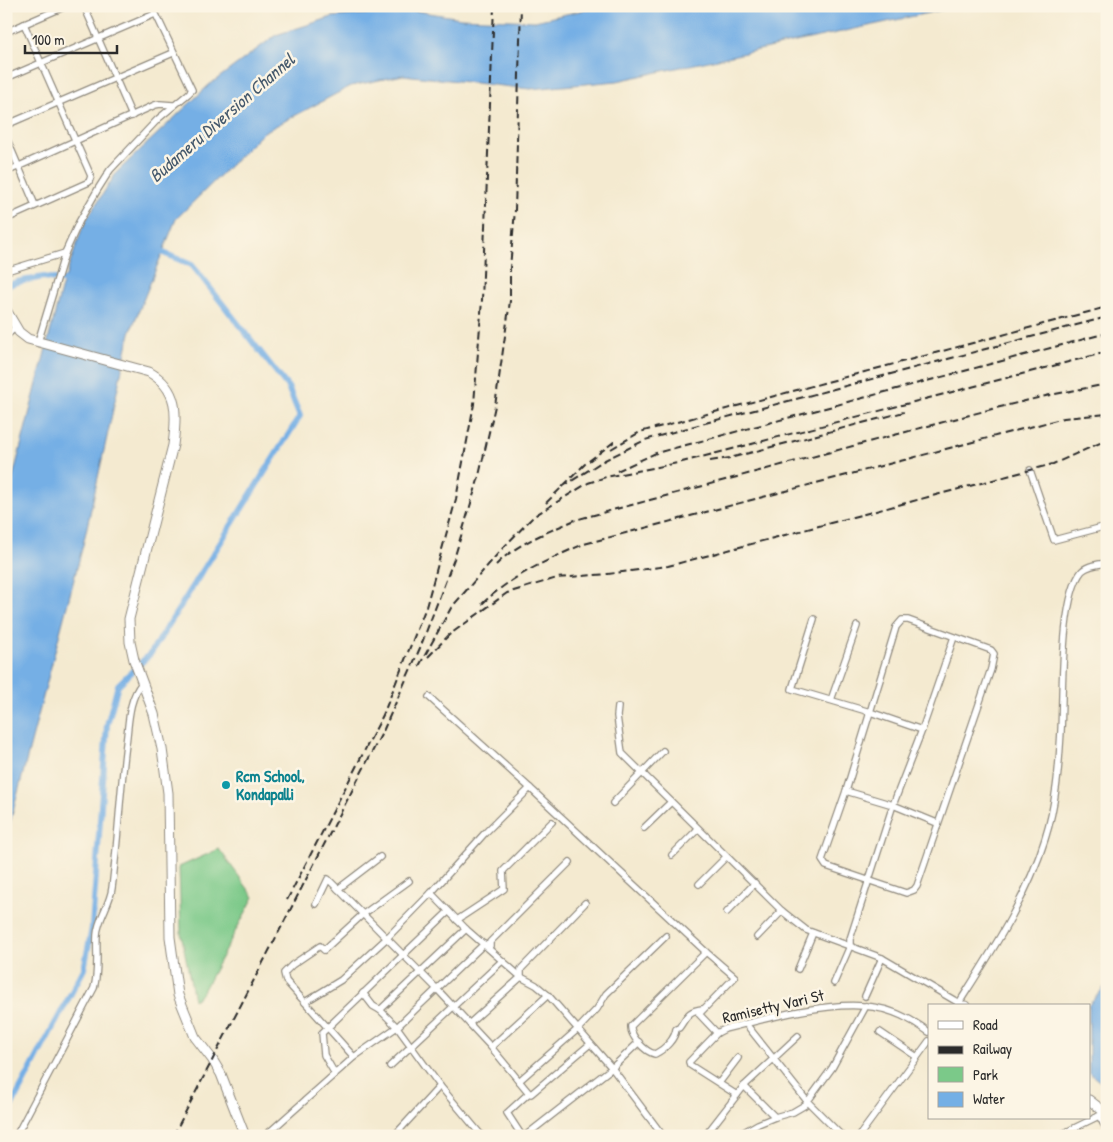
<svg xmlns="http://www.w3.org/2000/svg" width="1113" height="1142" viewBox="0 0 1113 1142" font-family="'Patrick Hand',sans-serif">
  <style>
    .green { fill: #7bc989; stroke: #537a5a }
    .water { fill: #74afe5; stroke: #506d88 }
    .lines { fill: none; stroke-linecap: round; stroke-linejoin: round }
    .canal { stroke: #74afe5; stroke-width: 6 }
    .street-casing { stroke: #908a7e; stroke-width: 8 }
    .secondary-casing { stroke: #908a7e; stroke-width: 11 }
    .street { stroke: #fff; stroke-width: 5.5 }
    .secondary { stroke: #fff; stroke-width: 9 }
    .rail { stroke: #2b2b2b; stroke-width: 2; stroke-dasharray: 8 4; stroke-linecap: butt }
    .culture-dot { fill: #0f9aa8; stroke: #fcf5e5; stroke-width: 2 }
    .labels { text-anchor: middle; stroke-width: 5; stroke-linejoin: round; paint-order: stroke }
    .culture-label { font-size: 16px; font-weight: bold; fill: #0d838f; stroke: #fcf5e5; text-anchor: start }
    .street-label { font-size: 16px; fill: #2b2b2b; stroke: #fcf5e5 }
    .water-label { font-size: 18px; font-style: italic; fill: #45596c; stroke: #fcf5e5 }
  </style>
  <rect width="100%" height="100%" fill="#fcf5e5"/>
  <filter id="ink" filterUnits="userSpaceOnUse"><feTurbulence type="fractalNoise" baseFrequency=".02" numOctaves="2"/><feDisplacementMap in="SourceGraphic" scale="10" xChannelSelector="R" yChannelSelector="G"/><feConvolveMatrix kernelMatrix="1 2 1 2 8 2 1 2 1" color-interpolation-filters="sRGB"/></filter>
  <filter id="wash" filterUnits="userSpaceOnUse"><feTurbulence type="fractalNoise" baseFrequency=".0096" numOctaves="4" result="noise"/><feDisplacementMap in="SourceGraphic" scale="20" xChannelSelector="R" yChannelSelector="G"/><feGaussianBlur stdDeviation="1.12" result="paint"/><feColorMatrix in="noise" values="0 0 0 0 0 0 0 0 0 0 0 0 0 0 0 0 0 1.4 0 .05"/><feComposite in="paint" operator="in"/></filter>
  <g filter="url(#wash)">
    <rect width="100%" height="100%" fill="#f4ead0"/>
    <!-- green -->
    <path class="green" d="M 219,849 L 254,897 L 202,993 L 194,1000 L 181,933 L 179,867 Z"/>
    <!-- water -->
    <g class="water">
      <path d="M 602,6 L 960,6 L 617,81 L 530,89 L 403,75 L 351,86 L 264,132 L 176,219 L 130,333 L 83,545 L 6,838 L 6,504 L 61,290 L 84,223 L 117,172 L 209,85 L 276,35 L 332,17 L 410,10 L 461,18 L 535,21 Z"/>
      <path d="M 1107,984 L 1107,1087 L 1089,1073 L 1089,1006 L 1088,1006 Z"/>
    </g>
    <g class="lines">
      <!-- canal -->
      <g class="canal">
        <path d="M 6,286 L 17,282 L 44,277 L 70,282"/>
        <path d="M 6,1116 L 84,969 L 92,928 L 107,725 L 118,685 L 151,653 L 300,416 L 288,387 L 192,265 L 154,249"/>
      </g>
    </g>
  </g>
  <g filter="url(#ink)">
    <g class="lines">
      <defs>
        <g id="street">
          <path d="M 84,6 L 132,116"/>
          <path d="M 6,32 L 66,6"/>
          <path d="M 6,78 L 155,14"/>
          <path d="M 6,125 L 173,53"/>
          <path d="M 6,137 L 35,205"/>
          <path d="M 6,172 L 155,105 L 160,104 L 173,105"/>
          <path d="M 6,219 L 89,182 L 91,176 L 24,24"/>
          <path d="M 6,271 L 65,253"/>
          <path d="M 6,336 L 16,327"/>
          <path d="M 38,342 L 65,253 L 79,222 L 98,189 L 110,170 L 158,119 L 188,94 L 192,90 L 152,6"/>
          <path d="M 1030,470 L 1054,540 L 1107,526"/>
          <path d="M 814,619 L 792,689 L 870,712 L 922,730"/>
          <path d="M 902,620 L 908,620 L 991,650 L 994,654 L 991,669 L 917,886 L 914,890 L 906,893 L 826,866 L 822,860 L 846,791 L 896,627 Z"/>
          <path d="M 429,697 L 530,788"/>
          <path d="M 831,700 L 857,626"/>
          <path d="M 618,707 L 617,716 L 622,753 L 782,911 L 806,930 L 882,958 L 959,1003"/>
          <path d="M 846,791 L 893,805 L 937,823"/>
          <path d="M 613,803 L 663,751"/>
          <path d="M 644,828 L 671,802"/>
          <path d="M 672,855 L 698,829"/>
          <path d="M 380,857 L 338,889 L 437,989 L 491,1047 L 548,995"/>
          <path d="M 699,884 L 726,857"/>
          <path d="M 431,893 L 466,929 L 521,977 L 536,985 L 548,995 L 612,1068 L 663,1136"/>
          <path d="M 316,904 L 328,879 L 338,889"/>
          <path d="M 727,912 L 755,883"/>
          <path d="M 457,920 L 504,889 L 503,871 L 552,822"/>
          <path d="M 757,937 L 782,911"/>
          <path d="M 798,969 L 813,933"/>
          <path d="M 834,983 L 850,946 L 850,939 L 893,805 L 922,730 L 954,637"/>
          <path d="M 363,993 L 373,1006 L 380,1010 L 466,929"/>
          <path d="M 865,996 L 882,958"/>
          <path d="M 305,1002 L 341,980 L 387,938 L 431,893 L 484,834 L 530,788 L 706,952 L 735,977 L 699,1014 L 717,1033"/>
          <path d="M 960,1005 L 959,1003 C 992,951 1027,898 1045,839 C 1056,805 1059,767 1061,731 C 1063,695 1060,597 1082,571 C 1088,565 1099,564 1107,563"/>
          <path d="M 702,1009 C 687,1011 687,1017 679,1028 L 676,1029 C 675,1039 665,1049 655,1054 C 645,1052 630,1036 631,1026 L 706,952"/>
          <path d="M 380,1010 L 397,1027 L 440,1086 L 482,1136"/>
          <path d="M 470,1023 L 521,977 L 521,969 L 585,903"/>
          <path d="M 746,1024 L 807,1101 L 842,1136"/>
          <path d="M 880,1032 L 917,1057"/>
          <path d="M 491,1047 L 529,1093 L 531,1094 L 590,1044"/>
          <path d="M 354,1057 L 286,981 L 284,973 L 292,965 L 320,946 L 324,950 L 362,915 L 409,881"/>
          <path d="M 390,1066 L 502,961"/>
          <path d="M 335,1074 L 324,1055 L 322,1033 L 448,912"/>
          <path d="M 519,1081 L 579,1028 L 597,1009 L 606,994 L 666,936"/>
          <path d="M 719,1083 L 738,1058"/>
          <path d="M 744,1086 L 775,1117"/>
          <path d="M 737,1095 L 690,1065 L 689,1062 L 717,1033 L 725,1029 C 766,1018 833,1000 873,1007 C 893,1010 913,1020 929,1032"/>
          <path d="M 1099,1116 L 1107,1130"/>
          <path d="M 710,1130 L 717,1136"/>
          <path d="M 16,1136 L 94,988 C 99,970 96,954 97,935 C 98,918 110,905 112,888 C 118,841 120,792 126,744 C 129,723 128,700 142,683"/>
          <path d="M 265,1136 L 354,1057 L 397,1027 L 484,944 L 490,946 L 490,942 L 570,862"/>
          <path d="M 394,1136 L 440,1086"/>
          <path d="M 522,1136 L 507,1113 L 529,1093"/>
          <path d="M 525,1136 L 612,1068 L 639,1042"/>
          <path d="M 705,1136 L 744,1086 L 798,1036"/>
          <path d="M 737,1136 L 758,1124 L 775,1117 L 793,1112 L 805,1105 L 832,1068 L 866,1006"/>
          <path d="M 859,1136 L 929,1041"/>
          <path d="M 1058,1136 L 1105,1113"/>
        </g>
        <g id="secondary">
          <path d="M 6,310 L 19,332 L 28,339 L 149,372 C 179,389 177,414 173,445 L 129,619 L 130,642 L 134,660 L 154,714 L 162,749 L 168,793 L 170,937 L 178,995 L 195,1037 L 212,1059 L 221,1074 L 245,1136"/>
          <path d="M 959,1006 L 965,1006"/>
          <path d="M 1089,1100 L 1107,1114"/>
        </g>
      </defs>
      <!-- street casing -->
      <use href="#street" class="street-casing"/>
      <!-- secondary casing -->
      <use href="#secondary" class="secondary-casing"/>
      <!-- street -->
      <use href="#street" class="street"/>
      <!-- secondary -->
      <use href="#secondary" class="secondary"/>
      <!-- rail -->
      <g class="rail">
        <path d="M 611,449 L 640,432 L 1107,307"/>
        <path d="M 710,461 L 730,458 L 904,412"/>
        <path d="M 617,471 L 656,453 L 1107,333"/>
        <path d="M 562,487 L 603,461 L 645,440 L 705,423 L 1107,317"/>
        <path d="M 546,503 L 585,464 L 615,441"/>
        <path d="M 496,565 C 517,543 548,532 575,520 L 992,409 L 1050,395 L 1107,384"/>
        <path d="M 482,604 C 511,576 547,560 584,544 L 1064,418 L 1107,414"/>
        <path d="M 428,657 L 449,635 L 507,593 L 557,578 L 608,574 L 668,566 L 1053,464 L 1107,440"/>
        <path d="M 419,666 L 451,608 L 501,550 L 534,516 L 588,483 L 606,477 L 678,463 L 1107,352"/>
        <path d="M 287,900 L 383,715 L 426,607 L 456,499 L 474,404 L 482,300 L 494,6"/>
        <path d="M 173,1136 L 384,729 L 420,648 L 454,559 L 478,480 L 495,406 L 510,301 L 510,268 L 515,210 L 521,6"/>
      </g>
    </g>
  </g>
  <!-- markers -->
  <circle class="culture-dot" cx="226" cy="785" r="5"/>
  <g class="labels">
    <!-- culture labels -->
    <g class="culture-label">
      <text x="236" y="782">Rcm School,<tspan x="236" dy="18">Kondapalli</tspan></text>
    </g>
    <!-- street labels -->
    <g class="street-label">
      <text transform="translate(773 1006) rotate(-13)" y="6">Ramisetty Vari St</text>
    </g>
    <!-- water labels -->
    <g class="water-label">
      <text transform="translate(222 118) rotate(-41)" y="6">Budameru Diversion Channel</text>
    </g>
  </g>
  <!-- margin -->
  <rect width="1113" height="1142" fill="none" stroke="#fcf5e5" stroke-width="25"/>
  <!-- legend -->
  <rect x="928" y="1004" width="162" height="115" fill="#fcf5e5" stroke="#a8a49b"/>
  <rect x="938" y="1021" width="25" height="8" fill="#ffffff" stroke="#a8a49b"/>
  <text x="973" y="1030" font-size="15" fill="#2b2b2b">Road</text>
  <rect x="938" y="1046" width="25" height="8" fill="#2b2b2b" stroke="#a8a49b"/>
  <text x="973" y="1054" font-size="15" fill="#2b2b2b">Railway</text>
  <rect x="938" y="1067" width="25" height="15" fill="#7bc989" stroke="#a8a49b"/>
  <text x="973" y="1080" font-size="15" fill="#2b2b2b">Park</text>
  <rect x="938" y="1092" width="25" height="15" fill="#74afe5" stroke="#a8a49b"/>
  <text x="973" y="1104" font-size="15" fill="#2b2b2b">Water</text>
  <!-- scale -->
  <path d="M25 45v8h92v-8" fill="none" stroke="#2b2b2b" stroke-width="2.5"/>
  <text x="32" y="45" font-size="15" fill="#2b2b2b" stroke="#fcf5e5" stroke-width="4" paint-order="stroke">100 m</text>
</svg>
